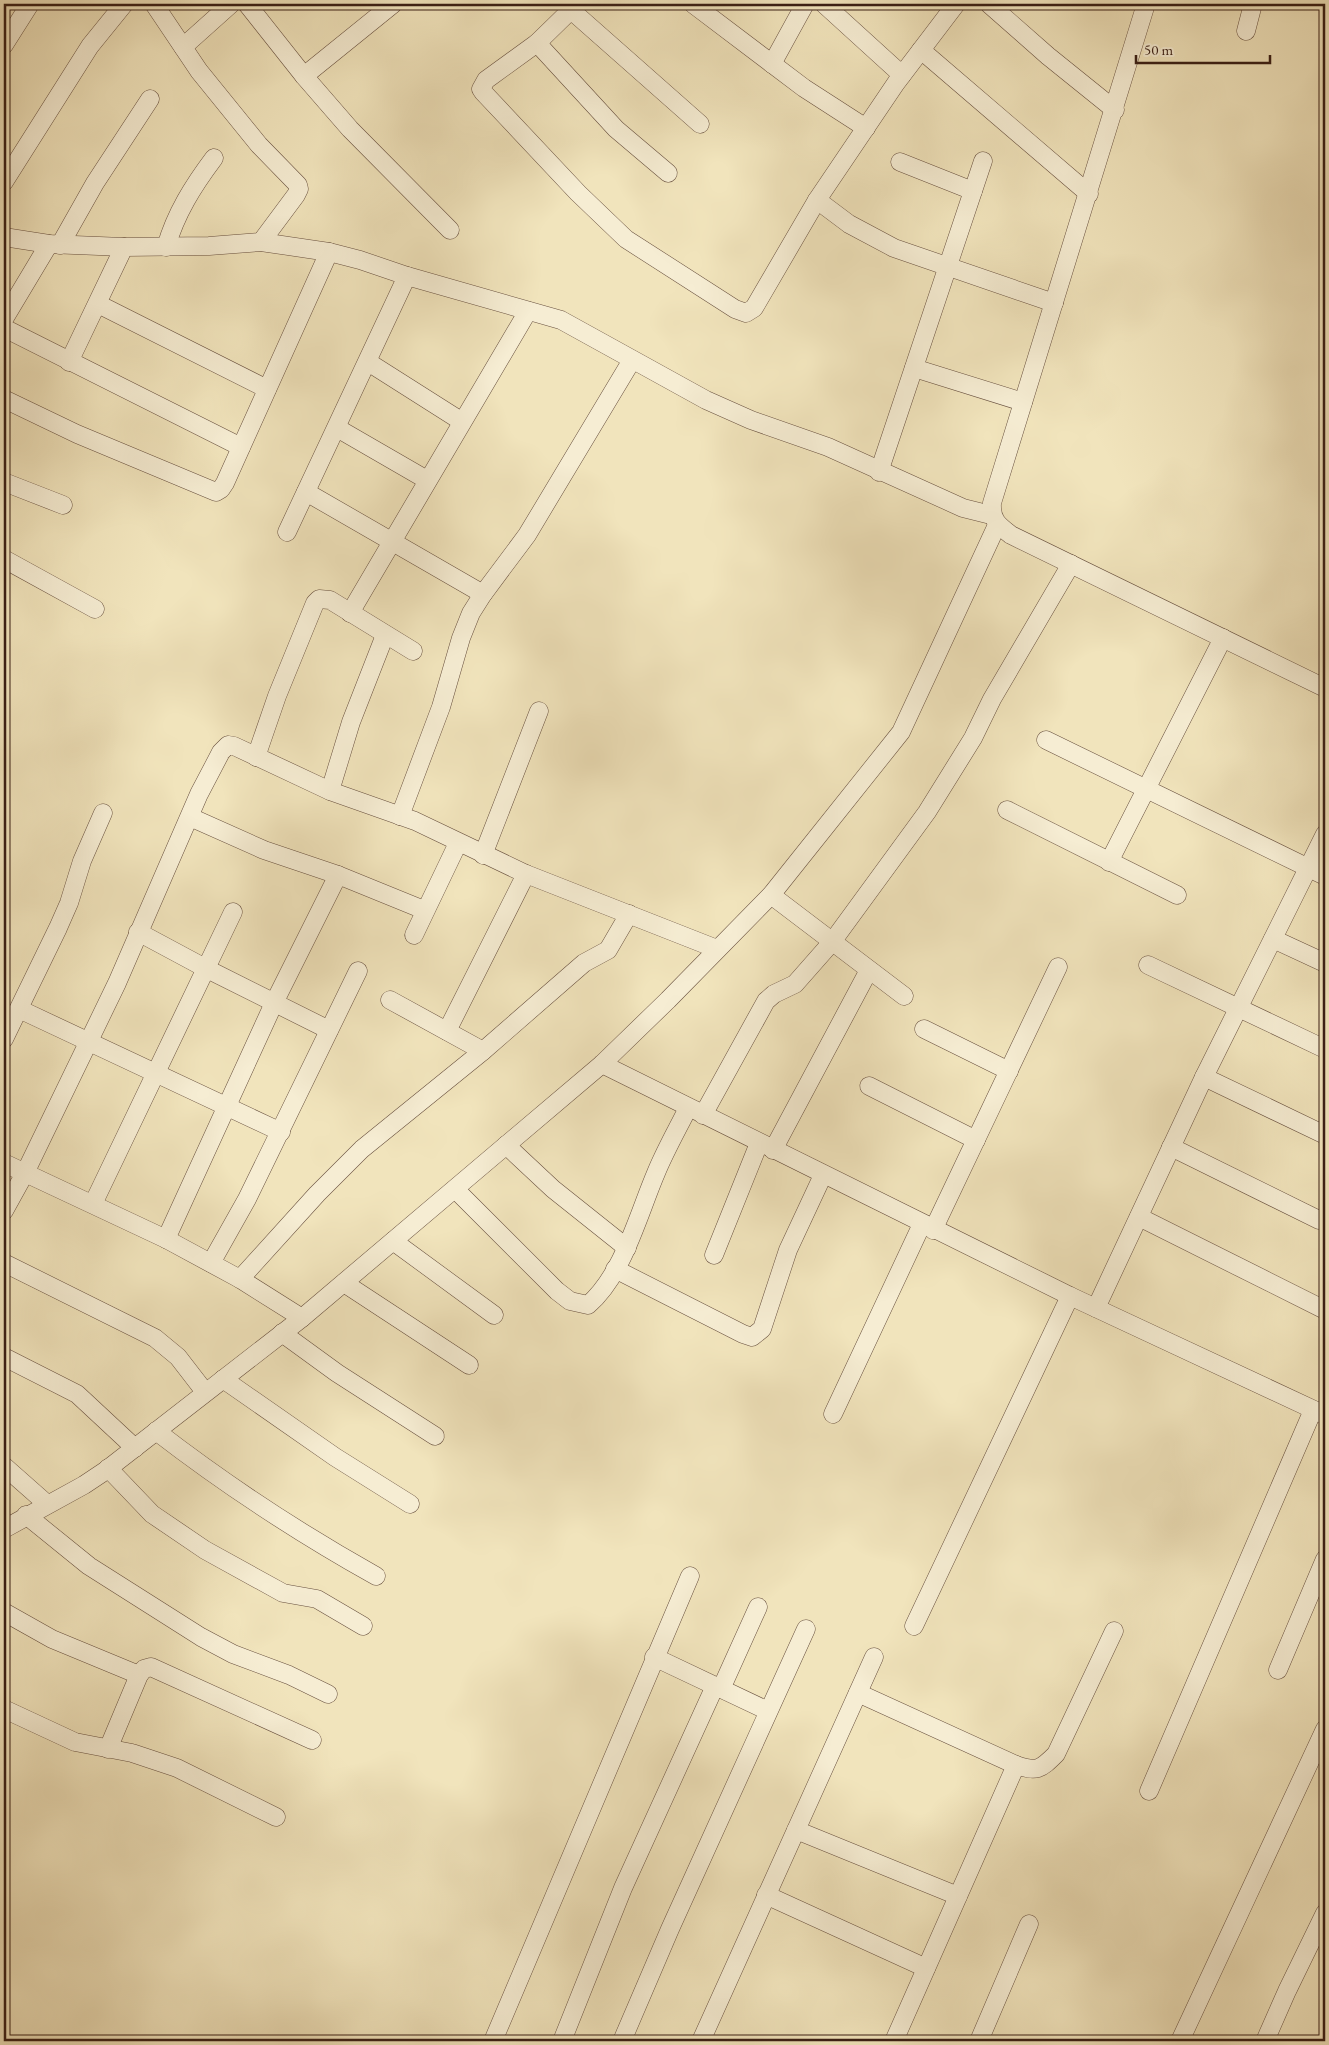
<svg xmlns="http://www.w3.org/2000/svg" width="1329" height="2045" viewBox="0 0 1329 2045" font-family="'EB Garamond',serif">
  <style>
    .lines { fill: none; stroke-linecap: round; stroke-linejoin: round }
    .street-casing { stroke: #68503f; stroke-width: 19 }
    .street { stroke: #f6edd3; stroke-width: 18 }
  </style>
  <rect width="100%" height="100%" fill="#f1e4bc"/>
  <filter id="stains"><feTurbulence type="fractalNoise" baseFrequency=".004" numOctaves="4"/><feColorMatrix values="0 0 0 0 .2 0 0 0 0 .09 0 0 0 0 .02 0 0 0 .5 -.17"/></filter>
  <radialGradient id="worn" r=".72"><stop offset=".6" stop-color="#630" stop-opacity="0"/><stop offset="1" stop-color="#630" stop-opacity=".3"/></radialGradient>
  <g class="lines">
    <defs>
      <g id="street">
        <path d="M 154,4 L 199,71 L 259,145 L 298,185 L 299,189 L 296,195 L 261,242"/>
        <path d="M 247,4 L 304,76 L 350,129 L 450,230"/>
        <path d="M 577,4 L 537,43 L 486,80 L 481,89 L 483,92 L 578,193 L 626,239 L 735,309 L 746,313 L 754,308 L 817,200 L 896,83 L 956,4"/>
        <path d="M 693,4 L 804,88 L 866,128"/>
        <path d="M 824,4 L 902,75"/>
        <path d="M 989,4 L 1048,56 L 1115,110"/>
        <path d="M 1146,4 L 992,503 C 991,520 998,525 1011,535 L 1325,688"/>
        <path d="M 571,10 L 700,124"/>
        <path d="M 1246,31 L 1253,4"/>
        <path d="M 537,43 L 616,129 L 668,173"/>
        <path d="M 4,45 L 30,4"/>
        <path d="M 183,47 L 231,4"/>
        <path d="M 921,50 L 1089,194"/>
        <path d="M 772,64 L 805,4"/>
        <path d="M 304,76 L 393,4"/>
        <path d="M 900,162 L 973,191"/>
        <path d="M 4,182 L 90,46 L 124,4"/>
        <path d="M 817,200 L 849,224 L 894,248 L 1054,303"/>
        <path d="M 4,237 L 49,244 L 124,247 L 209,246 L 261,242 L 329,252 L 360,260 L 407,276 L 561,320 L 706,400 L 751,420 L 828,447 L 963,508 L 991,515"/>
        <path d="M 60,245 L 95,183 L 150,99"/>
        <path d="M 166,247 C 176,213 193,186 214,158"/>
        <path d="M 98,304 L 267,389"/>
        <path d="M 4,319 L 49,244"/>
        <path d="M 4,328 L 241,447"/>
        <path d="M 69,362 L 124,247"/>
        <path d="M 368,362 L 461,421"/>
        <path d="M 914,368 L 1023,402"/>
        <path d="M 4,399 L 77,434 L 216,492 L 221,489 L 225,483 L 329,252"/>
        <path d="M 337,428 L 427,480"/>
        <path d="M 879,472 L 983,161"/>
        <path d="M 4,482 L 63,505"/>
        <path d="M 306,492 L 483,594"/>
        <path d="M 287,532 L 407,276"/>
        <path d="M 4,559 L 95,609"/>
        <path d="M 350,613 L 528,311"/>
        <path d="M 1046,740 L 1325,876"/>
        <path d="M 256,757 L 277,696 L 315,603 L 319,599 L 330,600 L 413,651"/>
        <path d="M 330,791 L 351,722 L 385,635"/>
        <path d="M 1007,810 L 1177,895"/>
        <path d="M 400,816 L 441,707 L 461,638 L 471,613 L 483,594 L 527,535 L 632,360"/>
        <path d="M 190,817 L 264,850 L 338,875 L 424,910"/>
        <path d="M 483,855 L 539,711"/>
        <path d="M 1109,862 L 1223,638"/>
        <path d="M 771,895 L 904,996"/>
        <path d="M 138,932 L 207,969 L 329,1030"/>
        <path d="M 414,935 L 458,843"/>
        <path d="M 1273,939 L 1325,963"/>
        <path d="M 1148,965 L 1325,1049"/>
        <path d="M 390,1000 L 483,1051"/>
        <path d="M 19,1009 L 281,1132"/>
        <path d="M 924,1029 L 1009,1071"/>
        <path d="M 447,1031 L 526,874"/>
        <path d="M 4,1039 L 58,928 L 69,903 L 82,861 L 103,813"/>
        <path d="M 602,1064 L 1070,1296 L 1325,1415"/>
        <path d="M 1204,1077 L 1325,1135"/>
        <path d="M 869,1086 L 976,1140"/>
        <path d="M 703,1115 L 766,1001 L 774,994 L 795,984 L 832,942 L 927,812 L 973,738 L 992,699 L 1071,564"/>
        <path d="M 506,1145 L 553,1189 L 627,1248"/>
        <path d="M 1171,1147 L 1319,1220"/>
        <path d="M 773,1150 L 869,970"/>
        <path d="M 4,1163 L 166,1239 L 240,1279 L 302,1318"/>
        <path d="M 455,1189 L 557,1291 L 570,1301 L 588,1305 C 623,1275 638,1215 656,1173 C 665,1151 677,1130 688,1108"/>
        <path d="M 93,1204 L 233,912"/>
        <path d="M 4,1211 L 25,1173 L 117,983 L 199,794 L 221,752 L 228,745 L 234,746 L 330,791 L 415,821 L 526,874 L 717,949"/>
        <path d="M 1139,1217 L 1325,1310"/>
        <path d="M 933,1230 L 1058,967"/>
        <path d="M 166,1239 L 274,1003 L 338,875"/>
        <path d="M 393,1241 L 494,1315"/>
        <path d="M 714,1255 L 759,1143"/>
        <path d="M 4,1263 L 155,1338 L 178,1357 L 205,1392"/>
        <path d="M 211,1263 L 247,1199 L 358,971"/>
        <path d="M 615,1269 L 743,1334 L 752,1337 L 762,1329 L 788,1250 L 823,1175"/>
        <path d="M 240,1279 L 317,1194 L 362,1149 L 483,1051 L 584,963 L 608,950 L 629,914"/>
        <path d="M 344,1283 L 469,1365"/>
        <path d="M 1096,1308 L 1204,1077 L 1325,834"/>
        <path d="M 282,1333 L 337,1373 L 435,1436"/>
        <path d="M 4,1357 L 77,1394 L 135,1448"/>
        <path d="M 223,1379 L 335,1457 L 410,1504"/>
        <path d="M 833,1414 L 922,1224"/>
        <path d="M 156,1431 C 226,1485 299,1533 376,1576"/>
        <path d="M 4,1466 L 47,1504"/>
        <path d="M 108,1468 L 152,1514 L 205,1550 L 283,1593 L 317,1599 L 363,1626"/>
        <path d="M 26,1515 L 89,1566 L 201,1637 L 233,1654 L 289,1675 L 328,1694"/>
        <path d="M 4,1529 L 84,1485 L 105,1471 L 302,1318 L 602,1064 L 668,1000 L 771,895 L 901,732 L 997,525"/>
        <path d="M 4,1612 L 52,1639 L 139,1675"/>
        <path d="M 914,1626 L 1070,1296"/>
        <path d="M 654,1657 L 768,1711"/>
        <path d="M 1278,1670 L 1325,1559"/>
        <path d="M 721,1689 L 758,1607"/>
        <path d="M 858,1693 L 1016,1765 C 1037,1772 1040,1770 1056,1754 L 1114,1631"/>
        <path d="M 4,1709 L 75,1742 L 132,1753 L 177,1768 L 276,1817"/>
        <path d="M 108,1749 L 139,1675 L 144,1669 L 151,1667 L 312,1740"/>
        <path d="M 1149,1791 L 1313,1410"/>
        <path d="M 796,1830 L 958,1896"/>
        <path d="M 766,1895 L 926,1968"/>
        <path d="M 493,2041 L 690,1576"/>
        <path d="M 562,2041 L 623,1888 L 715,1686"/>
        <path d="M 622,2041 L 670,1929 L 806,1629"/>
        <path d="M 701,2041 L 874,1657"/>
        <path d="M 894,2041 L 1016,1765"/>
        <path d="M 979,2041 L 1029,1924"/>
        <path d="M 1180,2041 L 1325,1729"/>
        <path d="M 1265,2041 L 1287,1991 L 1325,1913"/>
      </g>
    </defs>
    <!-- street casing -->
    <use href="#street" class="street-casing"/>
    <!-- street -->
    <use href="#street" class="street"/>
  </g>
  <!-- margin -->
  <rect width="1329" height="2045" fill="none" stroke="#f1e4bc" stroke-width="20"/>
  <rect x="5" y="5" width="1319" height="2035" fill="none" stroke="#3a1f15" stroke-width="2.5"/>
  <rect x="10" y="10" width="1309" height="2025" fill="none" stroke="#3a1f15"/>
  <!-- scale -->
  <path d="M1136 55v8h134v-8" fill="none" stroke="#3a1f15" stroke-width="2.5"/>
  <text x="1144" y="55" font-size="15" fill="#3a1f15" stroke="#f6edd3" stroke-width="4" paint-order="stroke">50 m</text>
  <rect width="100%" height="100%" filter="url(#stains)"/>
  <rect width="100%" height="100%" fill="url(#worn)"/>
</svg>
